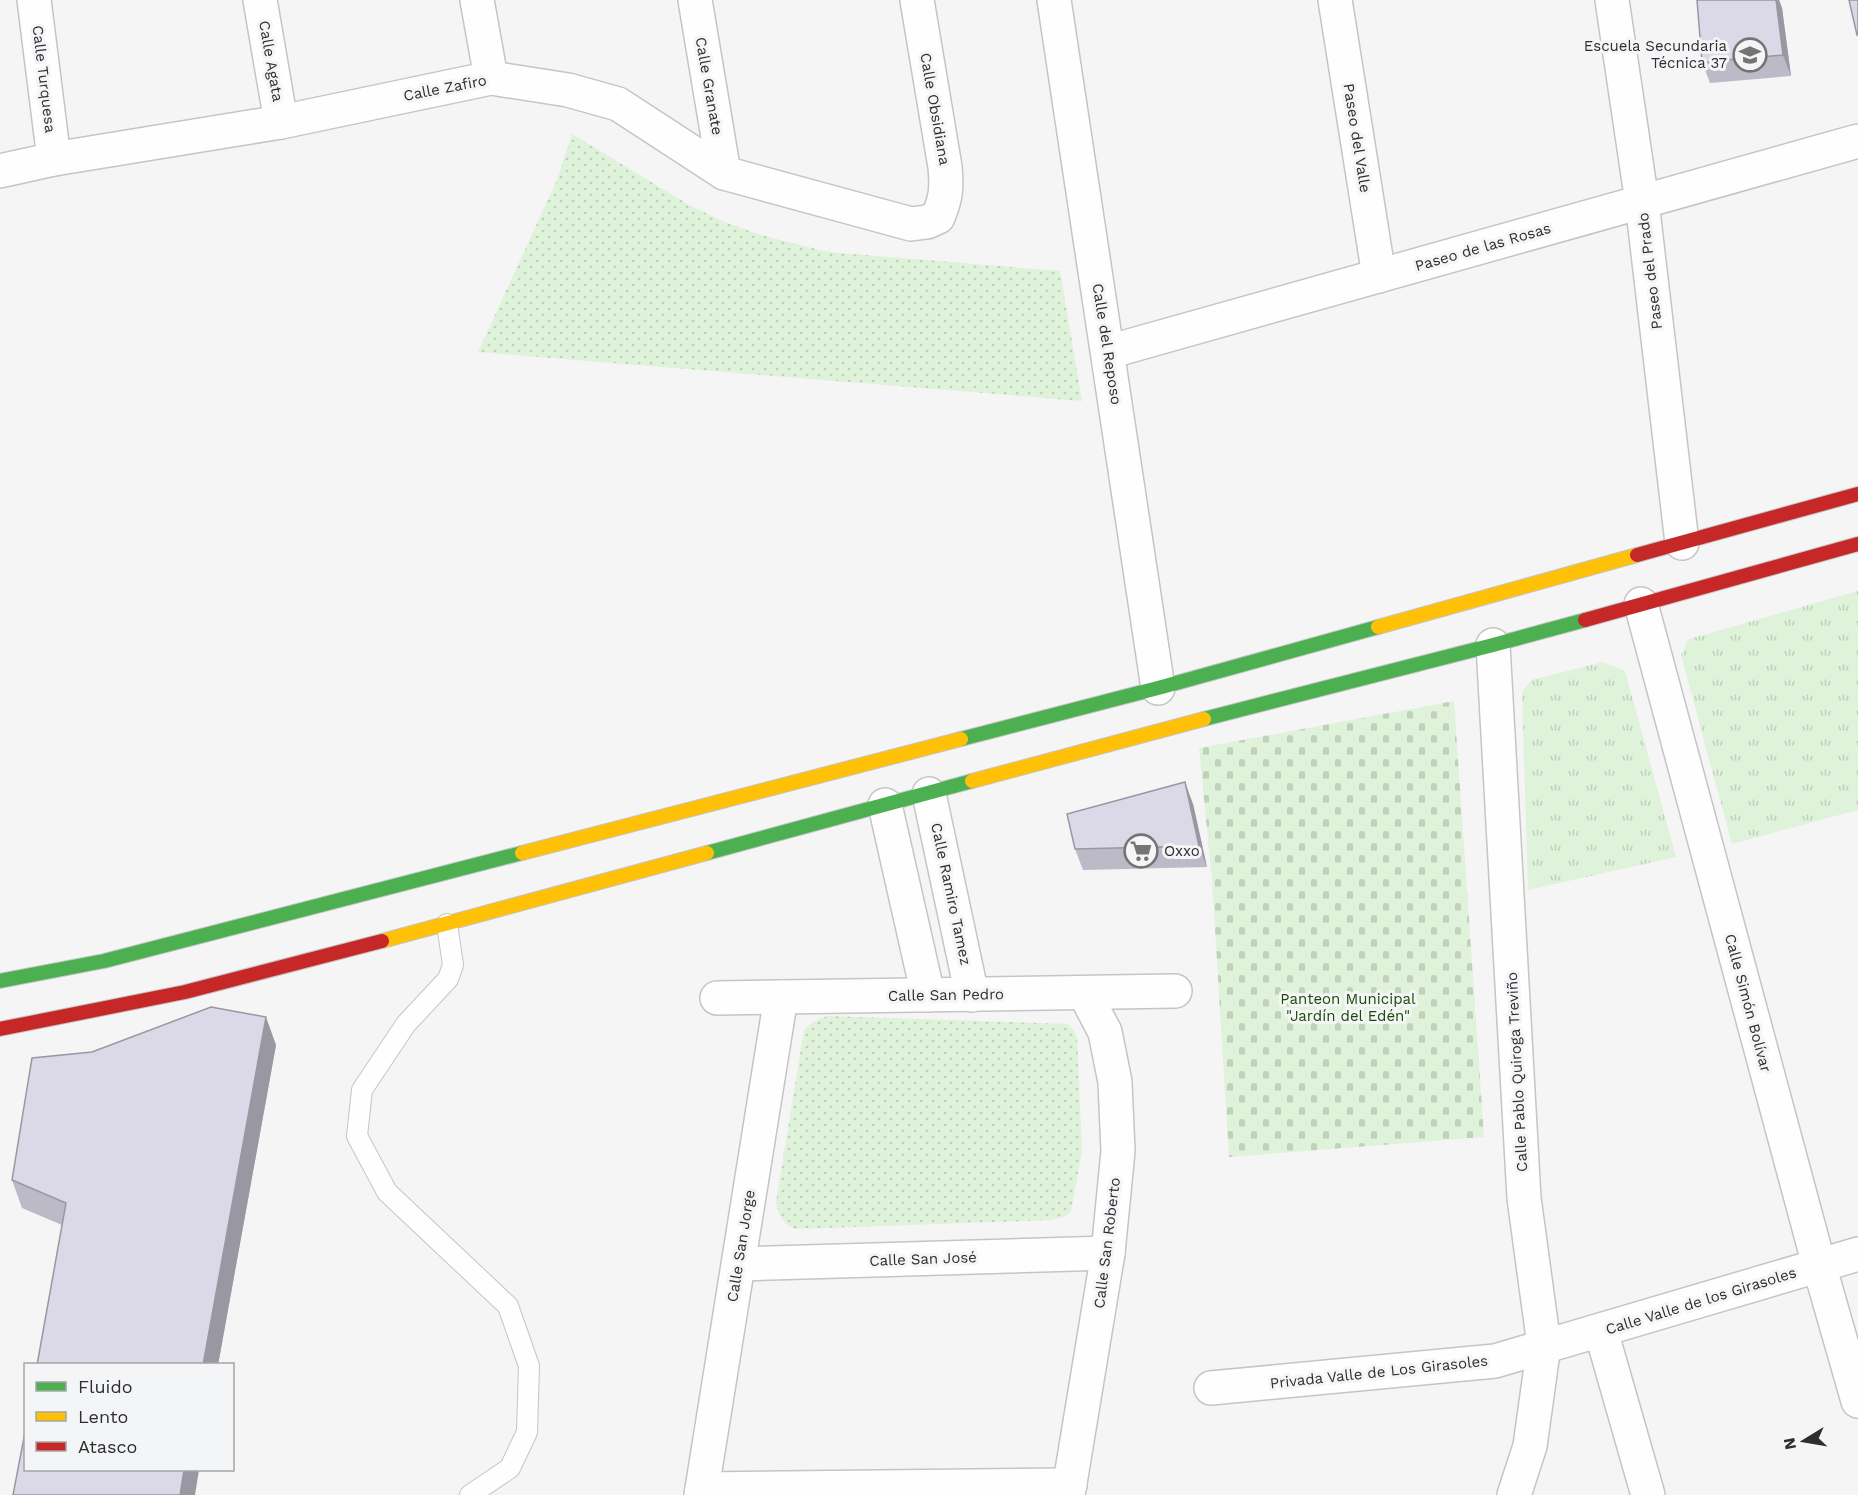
<svg xmlns="http://www.w3.org/2000/svg" width="1858" height="1495" viewBox="0 0 1858 1495" font-family="'Work Sans',sans-serif">
  <style>
    .grass { fill: url(#grass-tufts) }
    .cemetery { fill: url(#cemetery-stones) }
    .park { fill: url(#park-dots) }
    .lines { fill: none; stroke-linecap: round; stroke-linejoin: round }
    .lane-casing { stroke: #c5c5c6; stroke-width: 22 }
    .street-casing { stroke: #c5c5c6; stroke-width: 36 }
    .fast-casing { stroke: #c5c5c6; stroke-width: 16 }
    .slow-casing { stroke: #c5c5c6; stroke-width: 16 }
    .jam-casing { stroke: #c5c5c6; stroke-width: 16 }
    .lane { stroke: #fefefe; stroke-width: 20 }
    .street { stroke: #fefefe; stroke-width: 33 }
    .fast { stroke: #4caf50; stroke-width: 14 }
    .slow { stroke: #ffc107; stroke-width: 14 }
    .jam { stroke: #c62828; stroke-width: 14 }
    .wall { fill: #bcbac7 }
    .shaded-wall { fill: #9997a2 }
    .building { fill: #dbd8e7; stroke: #9997a2; stroke-width: 1.5 }
    .labels { text-anchor: middle; stroke-width: 6; stroke-linejoin: round; paint-order: stroke }
    .poi-label { font-size: 15px; fill: #2e2e2f; stroke: #f4f5f7; text-anchor: end }
    .street-label { font-size: 15px; fill: #2e2e2f; stroke: #f4f5f7 }
    .park-label { font-size: 15px; fill: #174c01; stroke: #f4f5f7 }
  </style>
  <defs>
    <pattern id="grass-tufts" width="24" height="20" patternUnits="userSpaceOnUse" patternTransform="scale(1.5)"><rect width="24" height="20" fill="#dff2da"/><path d="M3 7l-1-3M5 7V3M7 7l1-3M15 17l-1-3M17 17v-4M19 17l1-3" fill="none" stroke="#c0d0bb"/></pattern>
    <pattern id="cemetery-stones" width="16" height="16" patternUnits="userSpaceOnUse" patternTransform="scale(1.5)"><rect width="16" height="16" fill="#dff2da"/><path d="M2 7V4a2 2 0 0 1 4 0v3zM10 15v-3a2 2 0 0 1 4 0v3z" fill="#c0d0bb"/></pattern>
    <pattern id="park-dots" width="8" height="8" patternUnits="userSpaceOnUse" patternTransform="scale(1.5)"><rect width="8" height="8" fill="#dff2da"/><path d="M2 2h.1M6 6h.1" fill="none" stroke="#c0d0bb" stroke-width="1.8" stroke-linecap="round"/></pattern>
  </defs>
  <rect width="100%" height="100%" fill="#f5f5f6"/>
  <!-- grass -->
  <g class="grass">
    <path d="M 1858,591 L 1858,810 L 1732,844 L 1681,655 L 1689,639 Z"/>
    <path d="M 1603,662 L 1625,671 L 1676,857 L 1528,890 L 1522,692 L 1531,680 Z"/>
  </g>
  <!-- cemetery -->
  <path class="cemetery" d="M 1454,701 L 1484,1137 L 1229,1157 L 1212,879 L 1199,748 Z"/>
  <!-- park -->
  <g class="park">
    <path d="M 572,134 L 689,205 L 725,222 L 761,235 L 828,252 L 1060,271 L 1082,401 L 478,352 L 557,180 Z"/>
    <path d="M 828,1016 L 1067,1024 L 1074,1030 L 1077,1038 L 1082,1151 L 1071,1211 L 1066,1216 L 1051,1220 L 794,1229 C 782,1222 779,1216 776,1202 L 804,1030 C 811,1022 818,1019 828,1016 Z"/>
  </g>
  <g class="lines">
    <defs>
      <path id="lane" d="M 447,924 L 453,965 L 448,979 L 406,1024 L 362,1090 L 357,1136 L 387,1192 L 508,1306 L 529,1366 L 527,1432 L 510,1468 L 470,1495"/>
      <g id="street">
        <path d="M 34,0 L 54,159"/>
        <path d="M 260,0 L 281,122"/>
        <path d="M 477,0 L 491,78"/>
        <path d="M 695,0 L 724,173"/>
        <path d="M 1054,0 L 1158,688"/>
        <path d="M 1335,0 L 1379,276"/>
        <path d="M 1612,0 L 1642,202 L 1682,543"/>
        <path d="M 0,171 L 54,159 L 281,122 L 491,78 L 568,90 L 618,104 L 724,173 L 911,224 L 927,222 L 938,217 C 946,198 947,188 945,167 L 917,0"/>
        <path d="M 1108,352 L 1858,141"/>
        <path d="M 1641,604 L 1819,1265 L 1858,1401"/>
        <path d="M 1493,645 L 1524,1198 L 1544,1345 L 1530,1446 L 1514,1495"/>
        <path d="M 929,794 L 972,995"/>
        <path d="M 885,805 L 928,995"/>
        <path d="M 717,998 L 1175,991"/>
        <path d="M 739,1264 L 1108,1253"/>
        <path d="M 1601,1331 L 1648,1495"/>
        <path d="M 1211,1388 L 1495,1361 L 1858,1254"/>
        <path d="M 702,1489 L 1070,1485"/>
        <path d="M 701,1495 L 781,997"/>
        <path d="M 1068,1495 L 1108,1253 L 1118,1151 L 1115,1082 L 1105,1032 L 1085,994"/>
      </g>
      <g id="fast">
        <path d="M 1204,719 L 1493,645 L 1585,620"/>
        <path d="M 961,739 L 1158,688 L 1378,627"/>
        <path d="M 707,853 L 972,781"/>
        <path d="M 0,981 L 104,961 L 522,853"/>
      </g>
      <g id="slow">
        <path d="M 1378,627 L 1637,555"/>
        <path d="M 972,781 L 1204,719"/>
        <path d="M 522,853 L 961,739"/>
        <path d="M 382,941 L 707,853"/>
      </g>
      <g id="jam">
        <path d="M 1637,555 L 1858,494"/>
        <path d="M 1585,620 L 1858,544"/>
        <path d="M 0,1029 L 185,992 L 382,941"/>
      </g>
    </defs>
    <!-- lane casing -->
    <use href="#lane" class="lane-casing"/>
    <!-- street casing -->
    <use href="#street" class="street-casing"/>
    <!-- fast casing -->
    <use href="#fast" class="fast-casing"/>
    <!-- slow casing -->
    <use href="#slow" class="slow-casing"/>
    <!-- jam casing -->
    <use href="#jam" class="jam-casing"/>
    <!-- lane -->
    <use href="#lane" class="lane"/>
    <!-- street -->
    <use href="#street" class="street"/>
    <!-- fast -->
    <use href="#fast" class="fast"/>
    <!-- slow -->
    <use href="#slow" class="slow"/>
    <!-- jam -->
    <use href="#jam" class="jam"/>
  </g>
  <!-- wall -->
  <g class="wall">
    <path d="M 1697,0 L 1779,0 L 1782,8 L 1791,76 L 1710,83 L 1702,62 Z"/>
    <path d="M 1193,804 L 1207,867 L 1083,870 L 1075,849 Z"/>
    <path d="M 276,1045 L 218,1365 L 37,1365 L 62,1225 L 22,1208 L 12,1180 Z"/>
  </g>
  <!-- shaded-wall -->
  <g class="shaded-wall">
    <path d="M 1776,0 L 1779,0 L 1782,8 L 1791,76 L 1783,55 Z"/>
    <path d="M 1185,782 L 1193,804 L 1207,867 L 1199,846 Z"/>
    <path d="M 266,1017 L 276,1045 L 218,1365 L 203,1365 Z"/>
    <path d="M 184,1470 L 199,1470 L 195,1495 L 180,1495 Z"/>
  </g>
  <!-- building -->
  <g class="building">
    <path d="M 1697,0 L 1776,0 L 1783,55 L 1702,62 Z"/>
    <path d="M 1849,0 L 1858,0 L 1858,34 L 1857,35 Z"/>
    <path d="M 1185,782 L 1199,846 L 1075,849 L 1067,814 Z"/>
    <path d="M 211,1007 L 266,1017 L 203,1365 L 37,1365 L 66,1203 L 12,1180 L 32,1058 L 92,1052 Z"/>
    <path d="M 26,1427 L 26,1470 L 184,1470 L 180,1495 L 13,1495 Z"/>
  </g>
  <!-- icons -->
  <defs>
    <symbol id="school-ring" viewBox="-11 -11 22 22"><circle r="9.5" fill="#f4f5f7" stroke="#747475" stroke-width="1.5"/><path d="M0-5L7-2L0 1L-7-2ZM-4 1L0 2.5L4 1V4Q0 6-4 4Z" fill="#747475"/></symbol>
    <symbol id="supermarket-ring" viewBox="-11 -11 22 22"><circle r="9.5" fill="#f4f5f7" stroke="#747475" stroke-width="1.5"/><path d="M-6-5.5h2.5l.6 2H6L4.5 2H-2.5L-4.4-4H-6ZM-1.5 3.2a1.3 1.3 0 1 0 .1 0ZM3 3.2a1.3 1.3 0 1 0 .1 0Z" fill="#747475"/></symbol>
  </defs>
  <g fill-rule="evenodd">
    <use href="#school-ring" x="1731" y="36" width="38" height="38"/>
    <use href="#supermarket-ring" x="1122" y="832" width="38" height="38"/>
  </g>
  <g class="labels">
    <!-- poi labels -->
    <g class="poi-label">
      <text x="1727" y="51">Escuela Secundaria<tspan x="1727" dy="17">Técnica 37</tspan></text>
      <text x="1164" y="856" text-anchor="start">Oxxo</text>
    </g>
    <!-- street labels -->
    <g class="street-label">
      <text transform="translate(271 61) rotate(80)" y="5">Calle Agata</text>
      <text transform="translate(44 79) rotate(83)" y="5">Calle Turquesa</text>
      <text transform="translate(709 86) rotate(80)" y="5">Calle Granate</text>
      <text transform="translate(445 88) rotate(-11)" y="5">Calle Zafiro</text>
      <text transform="translate(935 109) rotate(80)" y="5">Calle Obsidiana</text>
      <text transform="translate(1357 138) rotate(81)" y="5">Paseo del Valle</text>
      <text transform="translate(1483 247) rotate(-16)" y="5">Paseo de las Rosas</text>
      <text transform="translate(1650 271) rotate(-97)" y="5">Paseo del Prado</text>
      <text transform="translate(1107 344) rotate(81)" y="5">Calle del Reposo</text>
      <text transform="translate(951 894) rotate(78)" y="5">Calle Ramiro Tamez</text>
      <text transform="translate(946 995) rotate(-1)" y="5">Calle San Pedro</text>
      <text transform="translate(1748 1003) rotate(75)" y="5">Calle Simón Bolívar</text>
      <text transform="translate(1517 1072) rotate(-93)" y="5">Calle Pablo Quiroga Treviño</text>
      <text transform="translate(1107 1243) rotate(-83)" y="5">Calle San Roberto</text>
      <text transform="translate(741 1246) rotate(-81)" y="5">Calle San Jorge</text>
      <text transform="translate(923 1259) rotate(-2)" y="5">Calle San José</text>
      <text transform="translate(1701 1301) rotate(-17)" y="5">Calle Valle de los Girasoles</text>
      <text transform="translate(1379 1372) rotate(-6)" y="5">Privada Valle de Los Girasoles</text>
    </g>
    <!-- park labels -->
    <g class="park-label">
      <text x="1348" y="1004">Panteon Municipal<tspan x="1348" dy="17">"Jardín del Edén"</tspan></text>
    </g>
  </g>
  <!-- legend -->
  <rect x="24" y="1363" width="210" height="108" fill="#f4f5f7" stroke="#a5a5a7" stroke-width="1.5"/>
  <rect x="36" y="1382" width="30" height="9" fill="#4caf50" stroke="#a5a5a7" stroke-width="1.5"/>
  <text x="78" y="1393" font-size="18" fill="#2e2e2f">Fluido</text>
  <rect x="36" y="1412" width="30" height="9" fill="#ffc107" stroke="#a5a5a7" stroke-width="1.5"/>
  <text x="78" y="1423" font-size="18" fill="#2e2e2f">Lento</text>
  <rect x="36" y="1442" width="30" height="9" fill="#c62828" stroke="#a5a5a7" stroke-width="1.5"/>
  <text x="78" y="1453" font-size="18" fill="#2e2e2f">Atasco</text>
  <!-- north arrow -->
  <g transform="translate(1804 1441) rotate(259)" stroke="#f4f5f7" stroke-width="4.5" paint-order="stroke">
  <path d="M0-4.5L10 22L0 15L-10 22Z" fill="#2e2e2f"/>
  <text y="-9" font-size="16" font-weight="bold" text-anchor="middle" fill="#2e2e2f">N</text>
  </g>
</svg>
